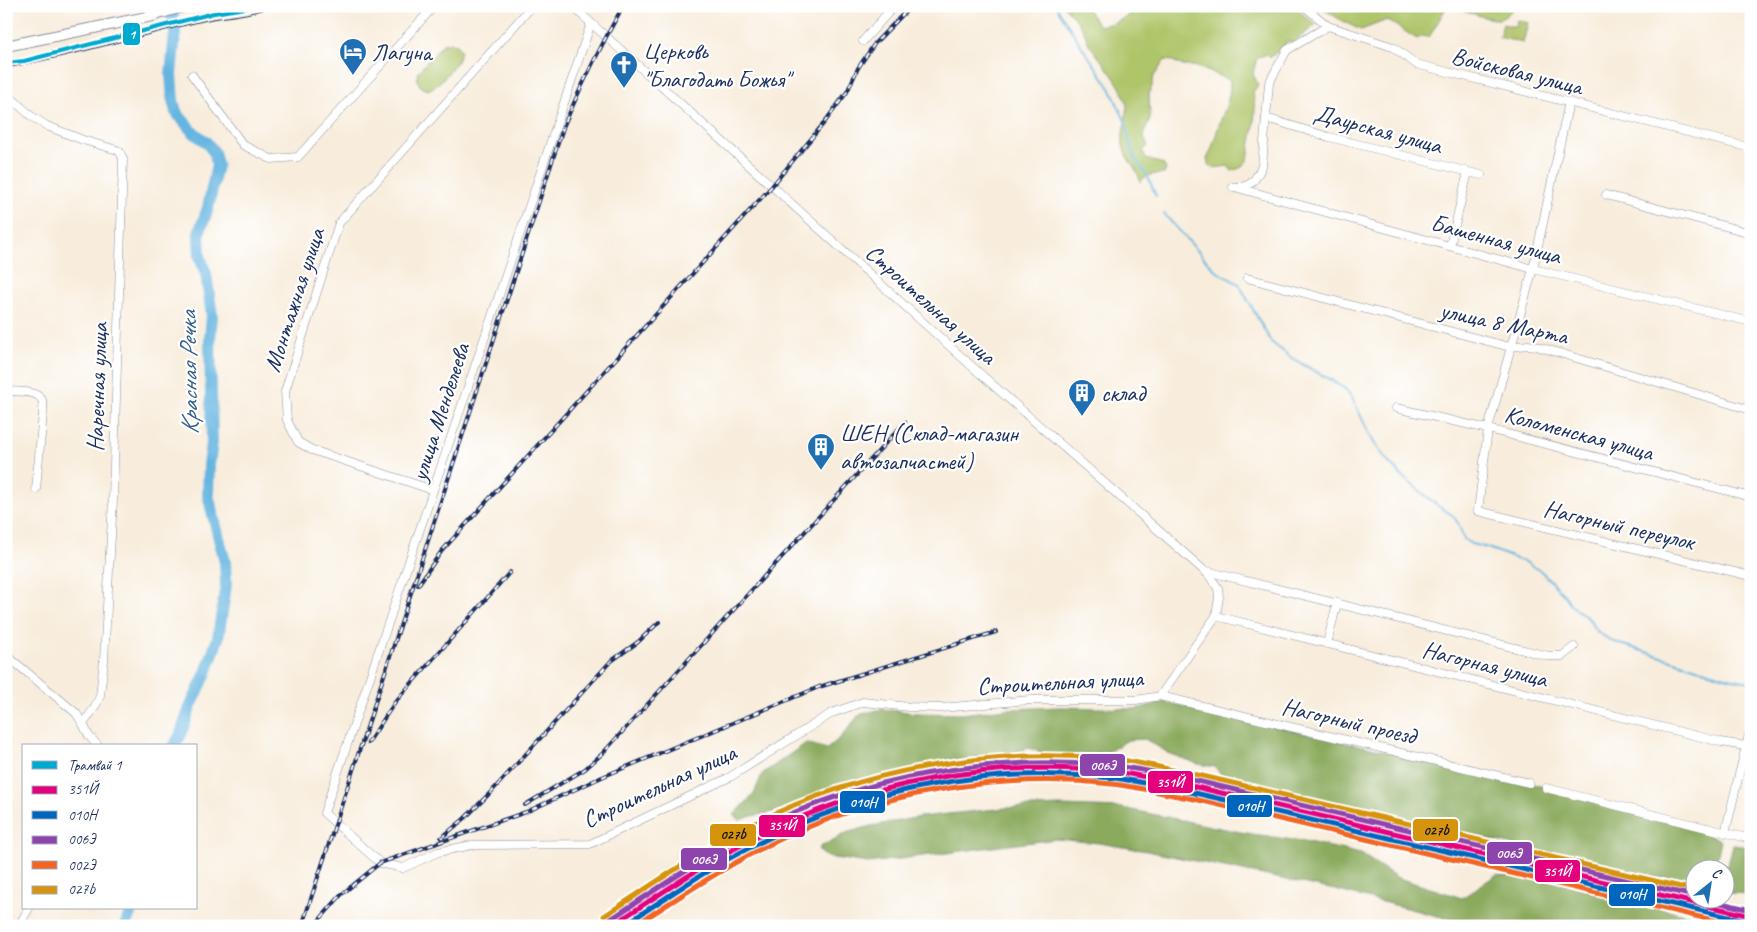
<svg xmlns="http://www.w3.org/2000/svg" width="1757" height="932" viewBox="0 0 1757 932" font-family="Caveat,sans-serif">
  <style>
    .green { fill: #afc569; stroke: #657a64 }
    .forest { fill: #8baa5d; stroke: #536c5e }
    .lines { fill: none; stroke-linecap: round; stroke-linejoin: round }
    .stream { stroke: #66b5e0; stroke-width: 2 }
    .river { stroke: #66b5e0; stroke-width: 12 }
    .minor-casing { stroke: #8a8e9d; stroke-width: 9 }
    .major-casing { stroke: #8a8e9d; stroke-width: 12 }
    .minor { stroke: #fff; stroke-width: 8 }
    .major { stroke: #fff; stroke-width: 10 }
    .tram { stroke: #1b2f5e; stroke-width: 1 }
    .rail-casing { stroke: #1b2f5e; stroke-width: 4 }
    .rail { stroke: #fff; stroke-width: 2; stroke-dasharray: 5.5; stroke-linecap: butt }
    .rail-1-casing { stroke: #fff; stroke-width: 9 }
    .rail-2-casing { stroke: #fff; stroke-width: 9 }
    .rail-3-casing { stroke: #fff; stroke-width: 9 }
    .rail-4-casing { stroke: #fff; stroke-width: 9 }
    .rail-5-casing { stroke: #fff; stroke-width: 9 }
    .rail-1 { stroke: #e5007d; stroke-width: 5 }
    .rail-2 { stroke: #0065bd; stroke-width: 5 }
    .rail-3 { stroke: #8e44ad; stroke-width: 5 }
    .rail-4 { stroke: #f26522; stroke-width: 5 }
    .rail-5 { stroke: #d6940e; stroke-width: 5 }
    .tram-1-casing { stroke: #fff; stroke-width: 8 }
    .tram-1 { stroke: #00a9ce; stroke-width: 4 }
    .labels { text-anchor: middle; stroke-width: 4.5; stroke-linejoin: round; paint-order: stroke }
    .poi-label { font-size: 24px; fill: #1b2f5e; stroke: #fff; text-anchor: start }
    .street-label { font-size: 24px; fill: #1b2f5e; stroke: #fff }
    .water-label { font-size: 25px; font-style: italic; fill: #355e8c; stroke: #fff }
    .line-badge { stroke: #fff; stroke-width: 2 }
    .badge-label { font-size: 14px; text-anchor: middle; font-weight: bold; fill: #fff }
    .pale-badge-label { font-size: 14px; text-anchor: middle; font-weight: bold; fill: #111 }
  </style>
  <rect width="100%" height="100%" fill="#fff"/>
  <filter id="ink" filterUnits="userSpaceOnUse"><feTurbulence type="fractalNoise" baseFrequency=".02" numOctaves="2"/><feDisplacementMap in="SourceGraphic" scale="10" xChannelSelector="R" yChannelSelector="G"/><feConvolveMatrix kernelMatrix="1 2 1 2 8 2 1 2 1" color-interpolation-filters="sRGB"/></filter>
  <filter id="wash" filterUnits="userSpaceOnUse"><feTurbulence type="fractalNoise" baseFrequency=".0096" numOctaves="4" result="noise"/><feDisplacementMap in="SourceGraphic" scale="20" xChannelSelector="R" yChannelSelector="G"/><feGaussianBlur stdDeviation="1.12" result="paint"/><feColorMatrix in="noise" values="0 0 0 0 0 0 0 0 0 0 0 0 0 0 0 0 0 1.4 0 .05"/><feComposite in="paint" operator="in"/></filter>
  <g filter="url(#wash)">
    <rect width="100%" height="100%" fill="#f8eddc"/>
    <!-- green -->
    <g class="green">
      <path d="M 1064,6 L 1085,6 L 1099,26 L 1114,23 L 1132,14 L 1130,6 L 1293,6 L 1316,25 L 1293,42 L 1287,41 L 1282,50 L 1281,48 L 1270,58 L 1267,54 L 1257,58 L 1253,73 L 1258,85 L 1253,92 L 1255,110 L 1254,125 L 1248,159 L 1242,167 L 1232,171 L 1228,166 L 1213,168 L 1209,165 L 1207,159 C 1213,148 1215,137 1219,125 C 1225,108 1230,101 1230,81 L 1223,77 L 1194,66 L 1183,66 L 1173,61 L 1165,60 L 1154,76 L 1152,86 L 1149,94 L 1150,119 L 1145,130 L 1144,138 L 1148,146 L 1143,151 L 1146,159 L 1163,164 L 1166,169 L 1164,174 C 1153,174 1147,174 1140,182 C 1138,166 1126,163 1123,145 C 1121,132 1127,120 1127,107 C 1126,88 1100,60 1089,44 C 1086,39 1085,32 1081,27 C 1077,19 1069,13 1064,6 Z"/>
      <path d="M 1319,6 L 1447,6 L 1431,34 L 1429,37 L 1422,36 L 1417,39 L 1387,20 L 1361,30 L 1344,22 Z"/>
      <path d="M 1451,6 L 1515,6 C 1511,11 1505,18 1499,19 C 1488,20 1462,10 1451,6 Z"/>
      <path d="M 1517,20 L 1528,23 L 1523,43 L 1499,37 L 1503,24 L 1515,27 Z"/>
      <path d="M 450,42 L 457,45 L 461,51 C 459,63 440,85 428,90 L 421,87 L 417,80 L 418,72 L 443,44 Z"/>
    </g>
    <!-- forest -->
    <g class="forest">
      <path d="M 1164,702 L 1529,783 L 1689,827 L 1721,840 L 1716,864 L 1713,869 L 1694,870 L 1694,884 L 1673,877 L 1641,878 L 1605,867 L 1565,858 L 1537,854 L 1509,844 L 1436,826 L 1388,819 L 1354,806 L 1316,804 L 1285,795 L 1248,779 L 1226,781 L 1215,767 L 1198,764 L 1170,754 L 1145,739 L 1128,740 L 1110,751 L 1057,757 L 1028,748 L 1009,754 L 978,758 L 944,760 L 923,768 L 891,775 L 870,784 L 841,791 L 823,801 L 797,804 L 774,812 L 752,816 L 740,820 L 734,815 L 754,794 L 762,774 L 806,743 L 827,749 L 842,736 L 859,715 L 881,709 L 917,713 L 961,714 L 1006,709 L 1061,707 L 1136,709 Z"/>
      <path d="M 1061,806 L 1122,808 L 1240,832 L 1313,843 L 1361,854 L 1398,878 L 1462,898 L 1496,875 L 1538,878 L 1733,926 L 1477,926 L 1335,890 L 1147,851 L 1099,843 L 1056,839 L 868,863 L 827,857 L 819,851 L 820,847 L 846,833 L 871,826 L 920,817 L 1006,808 Z"/>
      <path d="M 1733,845 L 1751,847 L 1751,894 L 1732,893 L 1725,889 L 1725,876 Z"/>
    </g>
    <g class="lines">
      <!-- stream -->
      <g class="stream">
        <path d="M 1056,6 L 1080,44 L 1110,88 L 1126,123 L 1130,144 L 1136,160 L 1148,177 L 1156,196"/>
        <path d="M 1164,214 L 1216,271 L 1239,284 L 1271,342 L 1293,359 L 1331,380 L 1345,389 L 1351,396 L 1374,443 L 1389,463 L 1404,478 L 1437,505 L 1452,515 L 1458,523 L 1464,539 L 1471,544 L 1488,548 L 1527,563 L 1542,572 L 1566,597 L 1570,604 L 1590,620 L 1594,628 L 1600,634 L 1614,642 L 1732,679 L 1751,682"/>
      </g>
      <!-- river -->
      <g class="river">
        <path d="M 171,6 L 175,33 L 171,75 L 173,100 L 176,112 L 192,131 L 206,142 L 214,152 L 217,165 L 208,208 L 199,233 L 200,257 L 206,274 L 212,316 L 210,338 L 212,443 L 209,465 L 208,495 L 225,562 L 226,585 L 218,638 L 206,673 L 190,708 L 180,736 L 174,746"/>
        <path d="M 125,926 L 132,908"/>
      </g>
    </g>
  </g>
  <g filter="url(#ink)">
    <g class="lines">
      <defs>
        <g id="minor">
          <path d="M 572,6 L 591,23 L 976,370 L 1208,574 L 1218,588 L 1219,597 L 1216,616 L 1160,696 L 1136,700 L 1030,700 L 941,708 L 909,707 L 863,702 L 832,713 L 730,777 L 590,844 L 472,845 L 438,852 L 403,868 L 380,863 L 324,813 L 591,23"/>
          <path d="M 1304,6 L 1328,26"/>
          <path d="M 863,41 L 894,6"/>
          <path d="M 192,75 L 243,145 L 271,159 L 298,157 L 434,6"/>
          <path d="M 6,93 L 31,116 L 47,126 L 83,140 L 117,150 L 120,152 L 123,159 L 113,500 L 104,660 L 100,696 L 95,707 L 83,724 L 89,736 L 98,746"/>
          <path d="M 1569,102 L 1533,269 L 1488,429 L 1478,511 L 1751,576"/>
          <path d="M 1266,118 L 1329,137 L 1481,175"/>
          <path d="M 1233,187 C 1251,188 1255,181 1262,166 L 1269,83 L 1287,50 L 1328,26 L 1393,47 L 1416,64 L 1751,148"/>
          <path d="M 1238,188 L 1533,269 L 1751,322"/>
          <path d="M 1606,195 L 1751,233"/>
          <path d="M 1450,246 L 1468,172"/>
          <path d="M 1247,278 L 1510,347 L 1528,345 L 1536,346 L 1751,410"/>
          <path d="M 6,391 C 16,392 37,390 42,400 C 44,404 43,409 43,413 L 36,489"/>
          <path d="M 1396,408 L 1488,429 L 1751,497"/>
          <path d="M 433,490 L 312,450 L 298,442 L 287,420 L 285,391 L 339,223 L 532,6"/>
          <path d="M 1206,571 L 1548,656 L 1562,656 L 1574,647"/>
          <path d="M 1216,616 L 1721,742 L 1745,746"/>
          <path d="M 1327,644 L 1337,603"/>
          <path d="M 6,655 L 76,713 L 83,724"/>
          <path d="M 1160,696 L 1529,783"/>
          <path d="M 1546,788 L 1751,839"/>
          <path d="M 1725,833 C 1734,798 1741,763 1751,728"/>
          <path d="M 19,926 L 29,908"/>
        </g>
        <path id="major" d="M 6,46 L 152,16 L 185,6"/>
      </defs>
      <!-- minor casing -->
      <use href="#minor" class="minor-casing"/>
      <!-- major casing -->
      <use href="#major" class="major-casing"/>
      <!-- minor -->
      <use href="#minor" class="minor"/>
      <!-- major -->
      <use href="#major" class="major"/>
      <!-- tram -->
      <path class="tram" d="M 6,68 C 73,56 138,36 203,21 C 223,16 253,16 270,6"/>
      <defs>
        <g id="rail">
          <path d="M 418,585 L 441,552 L 772,186 L 824,123 L 847,92 L 858,68 L 875,43 L 911,6"/>
          <path d="M 368,743 L 395,702 L 510,572"/>
          <path d="M 525,805 L 585,769 L 603,753 L 905,422"/>
          <path d="M 441,838 L 464,819 L 493,790 L 610,662 L 638,642 L 659,622"/>
          <path d="M 302,926 L 564,125 C 582,84 601,45 623,6"/>
          <path d="M 314,926 L 342,894 L 380,863 L 526,812 L 602,777 L 819,687 L 996,632"/>
        </g>
      </defs>
      <!-- rail casing -->
      <use href="#rail" class="rail-casing"/>
      <!-- rail -->
      <use href="#rail" class="rail"/>
      <defs>
        <path id="rail-1" d="M 611,926 C 659,895 706,862 757,837 C 866,783 992,758 1114,772 C 1142,775 1169,782 1196,787 L 1751,916"/>
        <path id="rail-2" d="M 623,926 C 667,897 711,866 759,843 C 866,788 992,765 1113,778 C 1140,781 1167,788 1195,793 L 1750,922"/>
        <g id="rail-3">
          <path d="M 1708,900 L 1751,910"/>
          <path d="M 608,921 C 655,890 702,858 752,832 C 862,776 989,754 1112,766 C 1140,768 1169,776 1197,781 L 1694,896"/>
        </g>
        <path id="rail-4" d="M 634,926 C 688,891 742,855 801,830 C 897,789 1008,773 1112,784 C 1139,787 1166,794 1194,799 L 1738,926"/>
        <path id="rail-5" d="M 604,916 C 652,885 699,852 749,826 C 860,769 989,747 1113,759 C 1141,762 1170,770 1198,775 L 1694,890"/>
      </defs>
      <!-- rail-1 casing -->
      <use href="#rail-1" class="rail-1-casing"/>
      <!-- rail-2 casing -->
      <use href="#rail-2" class="rail-2-casing"/>
      <!-- rail-3 casing -->
      <use href="#rail-3" class="rail-3-casing"/>
      <!-- rail-4 casing -->
      <use href="#rail-4" class="rail-4-casing"/>
      <!-- rail-5 casing -->
      <use href="#rail-5" class="rail-5-casing"/>
      <!-- rail-1 -->
      <use href="#rail-1" class="rail-1"/>
      <!-- rail-2 -->
      <use href="#rail-2" class="rail-2"/>
      <!-- rail-3 -->
      <use href="#rail-3" class="rail-3"/>
      <!-- rail-4 -->
      <use href="#rail-4" class="rail-4"/>
      <!-- rail-5 -->
      <use href="#rail-5" class="rail-5"/>
      <defs>
        <path id="tram-1" d="M 6,63 L 24,61 L 214,13 L 258,6"/>
      </defs>
      <!-- tram-1 casing -->
      <use href="#tram-1" class="tram-1-casing"/>
      <!-- tram-1 -->
      <use href="#tram-1" class="tram-1"/>
    </g>
  </g>
  <!-- icons -->
  <defs>
    <symbol id="hotel-pin" viewBox="-11 -11 22 30"><path d="M0 17L-7.5 6A9.5 9.5 0 1 1 7.5 6Z" fill="#1f6fb2" stroke="#fff"/><path d="M-6-4.5h1.5V1H6V5H4.5V3h-9V5H-6ZM-4 0a1.8 1.8 0 1 1 3.6 0ZM.5 0V-2.5h3Q6-2.5 6 0Z" fill="#fff"/></symbol>
    <symbol id="church-pin" viewBox="-11 -11 22 30"><path d="M0 17L-7.5 6A9.5 9.5 0 1 1 7.5 6Z" fill="#1f6fb2" stroke="#fff"/><path d="M-1.2-6h2.4v3.5h3.3v2.4h-3.3V6h-2.4V-.1h-3.3v-2.4h3.3Z" fill="#fff"/></symbol>
    <symbol id="building-pin" viewBox="-11 -11 22 30"><path d="M0 17L-7.5 6A9.5 9.5 0 1 1 7.5 6Z" fill="#1f6fb2" stroke="#fff"/><path d="M-4-6H4V6H1V3H-1V6H-4ZM-2.5-4.3h1.7v1.8h-1.7ZM.8-4.3h1.7v1.8H.8ZM-2.5-1h1.7V.8h-1.7ZM.8-1h1.7V.8H.8Z" fill="#fff"/></symbol>
  </defs>
  <g fill-rule="evenodd">
    <use href="#hotel-pin" x="337" y="36" width="32" height="43"/>
    <use href="#church-pin" x="608" y="49" width="32" height="43"/>
    <use href="#building-pin" x="1066" y="377" width="32" height="43"/>
    <use href="#building-pin" x="805" y="431" width="32" height="43"/>
  </g>
  <g class="labels">
    <!-- poi labels -->
    <g class="poi-label">
      <text x="643" y="59">Церковь<tspan x="643" dy="28">"Благодать Божья"</tspan></text>
      <text x="372" y="60">Лагуна</text>
      <text x="1101" y="401">склад</text>
      <text x="840" y="441">ШЕН (Склад-магазин<tspan x="840" dy="28">автозапчастей)</tspan></text>
    </g>
    <!-- street labels -->
    <g class="street-label">
      <text transform="translate(1517 71) rotate(14)" y="8">Войсковая улица</text>
      <text transform="translate(1378 129) rotate(15)" y="8">Даурская улица</text>
      <text transform="translate(1496 239) rotate(15)" y="8">Башенная улица</text>
      <text transform="translate(294 300) rotate(-72)" y="8">Монтажная улица</text>
      <text transform="translate(931 304) rotate(42)" y="8">Строительная улица</text>
      <text transform="translate(1504 323) rotate(12)" y="8">улица 8 Марта</text>
      <text transform="translate(97 387) rotate(-88)" y="8">Наречная улица</text>
      <text transform="translate(440 412) rotate(-72)" y="8">улица Менделеева</text>
      <text transform="translate(1579 433) rotate(15)" y="8">Коломенская улица</text>
      <text transform="translate(1619 525) rotate(13)" y="8">Нагорный переулок</text>
      <text transform="translate(1485 664) rotate(14)" y="8">Нагорная улица</text>
      <text transform="translate(1060 682) rotate(-3)" y="8">Строительная улица</text>
      <text transform="translate(1349 721) rotate(13)" y="8">Нагорный проезд</text>
      <text transform="translate(659 786) rotate(-25)" y="8">Строительная улица</text>
    </g>
    <!-- water labels -->
    <g class="water-label">
      <text transform="translate(188 373) rotate(-91)" y="9">Красная Речка</text>
    </g>
  </g>
  <g class="line-badge">
    <rect x="122" y="22" width="19" height="24" rx="5" fill="#00a9ce"/>
    <rect x="1079" y="753" width="47" height="24" rx="5" fill="#8e44ad"/>
    <rect x="1147" y="770" width="47" height="24" rx="5" fill="#e5007d"/>
    <rect x="839" y="790" width="47" height="24" rx="5" fill="#0065bd"/>
    <rect x="1226" y="794" width="47" height="24" rx="5" fill="#0065bd"/>
    <rect x="758" y="814" width="48" height="24" rx="5" fill="#e5007d"/>
    <rect x="1412" y="818" width="47" height="24" rx="5" fill="#d6940e"/>
    <rect x="709" y="823" width="48" height="24" rx="5" fill="#d6940e"/>
    <rect x="1486" y="841" width="47" height="24" rx="5" fill="#8e44ad"/>
    <rect x="680" y="847" width="48" height="24" rx="5" fill="#8e44ad"/>
    <rect x="1534" y="859" width="47" height="24" rx="5" fill="#e5007d"/>
    <rect x="1608" y="883" width="48" height="24" rx="5" fill="#0065bd"/>
  </g>
  <g class="badge-label">
    <text x="132" y="39">1</text>
    <text x="1103" y="770">006Э</text>
    <text x="1170" y="787">351Й</text>
    <text x="863" y="807">010Н</text>
    <text x="1250" y="811">010Н</text>
    <text x="782" y="830">351Й</text>
    <text x="1509" y="858">006Э</text>
    <text x="704" y="864">006Э</text>
    <text x="1557" y="876">351Й</text>
    <text x="1632" y="899">010Н</text>
  </g>
  <g class="pale-badge-label">
    <text x="1436" y="835">027Ь</text>
    <text x="733" y="839">027Ь</text>
  </g>
  <!-- margin -->
  <rect width="1757" height="932" fill="none" stroke="#fff" stroke-width="25"/>
  <!-- legend -->
  <rect x="22" y="744" width="175" height="165" fill="#ffffff" stroke="#a4acbf"/>
  <rect x="32" y="761" width="25" height="8" fill="#00a9ce" stroke="#a4acbf"/>
  <text x="68" y="770" font-size="15" fill="#1b2f5e">Трамвай 1</text>
  <rect x="32" y="786" width="25" height="8" fill="#e5007d" stroke="#a4acbf"/>
  <text x="68" y="794" font-size="15" fill="#1b2f5e">351Й</text>
  <rect x="32" y="811" width="25" height="8" fill="#0065bd" stroke="#a4acbf"/>
  <text x="68" y="820" font-size="15" fill="#1b2f5e">010Н</text>
  <rect x="32" y="836" width="25" height="8" fill="#8e44ad" stroke="#a4acbf"/>
  <text x="68" y="844" font-size="15" fill="#1b2f5e">006Э</text>
  <rect x="32" y="861" width="25" height="8" fill="#f26522" stroke="#a4acbf"/>
  <text x="68" y="870" font-size="15" fill="#1b2f5e">002Э</text>
  <rect x="32" y="886" width="25" height="8" fill="#d6940e" stroke="#a4acbf"/>
  <text x="68" y="894" font-size="15" fill="#1b2f5e">027Ь</text>
  <!-- north arrow -->
  <g transform="translate(1710 884) rotate(30)"><circle r="24" fill="#ffffff" stroke="#a4acbf"/>
  <path d="M0-4L9 19L0 12L-9 19Z" fill="#1f6fb2"/>
  <text y="-8" font-size="14" font-weight="bold" text-anchor="middle" fill="#1b2f5e">С</text>
  </g>
</svg>
